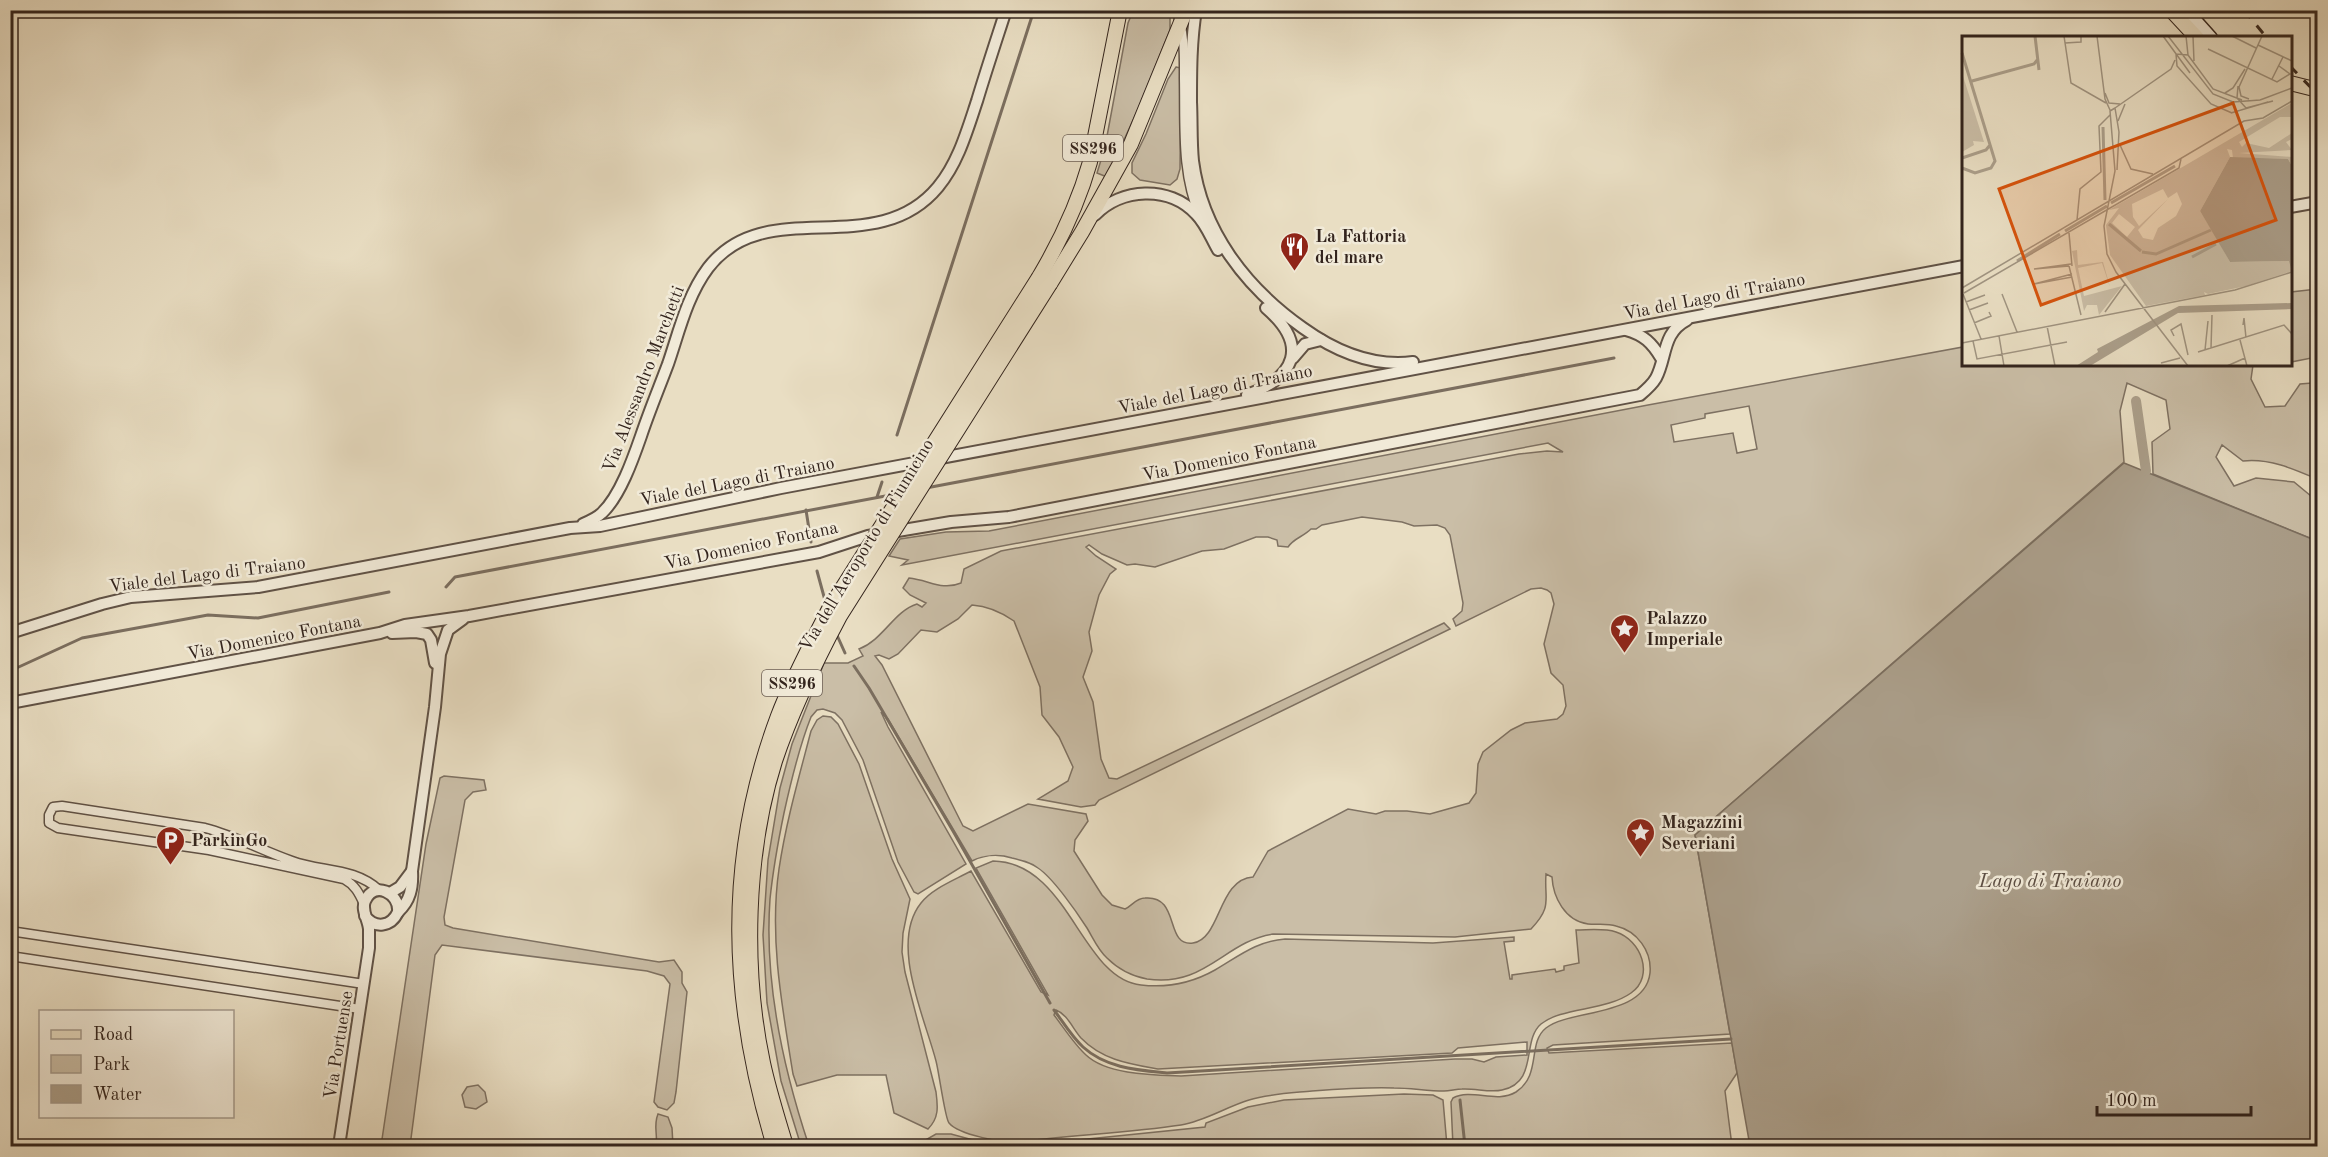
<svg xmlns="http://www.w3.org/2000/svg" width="2328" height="1157" viewBox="0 0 2328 1157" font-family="'Old Standard TT',serif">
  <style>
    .green { fill: #cabea7; stroke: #7e7162; stroke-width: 1.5; fill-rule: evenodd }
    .water { fill: #ab9f8b; stroke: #7b6e5f; stroke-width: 1.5 }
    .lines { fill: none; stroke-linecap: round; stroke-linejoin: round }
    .stream { stroke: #7b6e5f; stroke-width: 3 }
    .canal { stroke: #ab9f8b; stroke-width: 10 }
    .minor-casing { stroke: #605246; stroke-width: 11 }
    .tertiary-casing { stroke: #605246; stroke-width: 14 }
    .secondary-casing { stroke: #33241d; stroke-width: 15 }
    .primary-casing { stroke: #33241d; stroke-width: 16 }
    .minor { stroke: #f1ead8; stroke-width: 8 }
    .tertiary { stroke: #f1ead8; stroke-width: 10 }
    .secondary { stroke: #f1ead8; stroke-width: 12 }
    .primary { stroke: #e9dec3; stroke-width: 14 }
    .rail { stroke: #33241d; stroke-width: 3; stroke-dasharray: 10 10; stroke-linecap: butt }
    .primary-bridge-casing { stroke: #33241d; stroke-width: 16; stroke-linecap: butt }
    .primary-bridge { stroke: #e9dec3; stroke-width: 14 }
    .labels { text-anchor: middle; stroke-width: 5; stroke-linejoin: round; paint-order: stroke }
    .shield { fill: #f1ead8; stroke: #6c5f55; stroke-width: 1.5 }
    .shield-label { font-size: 16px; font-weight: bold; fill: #33241d }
    .poi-label { font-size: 18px; font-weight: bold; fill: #33241d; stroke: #f1ead8; text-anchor: start }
    .street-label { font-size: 18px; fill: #33241d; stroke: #f1ead8 }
    .water-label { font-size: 20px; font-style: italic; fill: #5d4f44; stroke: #f1ead8 }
    .inset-river { fill: none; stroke: #ab9f8b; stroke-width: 3 }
    .inset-road { fill: none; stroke: #a09481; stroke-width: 1.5 }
    .view { fill: #d6540e; fill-opacity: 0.15; stroke: #d6540e; stroke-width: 3 }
    .inset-edge { fill: none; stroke: #33241d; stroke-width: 3 }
  </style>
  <rect width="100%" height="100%" fill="#e9dec3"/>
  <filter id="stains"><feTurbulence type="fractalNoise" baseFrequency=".00333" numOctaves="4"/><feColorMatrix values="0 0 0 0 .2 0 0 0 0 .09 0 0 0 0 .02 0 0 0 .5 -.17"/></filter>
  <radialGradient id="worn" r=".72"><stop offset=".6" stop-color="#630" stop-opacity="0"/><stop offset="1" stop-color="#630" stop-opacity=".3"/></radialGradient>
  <!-- green -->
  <g class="green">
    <path d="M 1133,11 L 1165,11 L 1170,17 L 1170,30 L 1139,107 L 1107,177 L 1097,173 L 1105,147 L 1128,23 Z"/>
    <path d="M 1176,67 L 1181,68 L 1180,169 L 1177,179 L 1170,185 L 1140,180 L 1132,173 L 1132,163 L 1146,134 L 1168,79 Z"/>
    <path d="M 2317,289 L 2317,357 L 2291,362 L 2291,292 Z"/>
    <path d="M 1963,347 L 1964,364 L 2253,365 L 2251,379 L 2265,407 L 2285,406 L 2300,384 L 2312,383 L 2317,390 L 2317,479 C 2294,469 2269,458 2243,461 L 2222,445 L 2216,457 L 2234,486 L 2256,478 L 2294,482 L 2317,501 L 2317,541 L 2153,474 L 2152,442 L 2170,429 L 2166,400 L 2127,383 L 2120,411 L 2124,462 L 1695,835 L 1730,1034 L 1553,1045 L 1547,1048 L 1549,1053 L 1732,1043 L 1737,1073 L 1725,1091 L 1732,1146 L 1453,1146 L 1451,1102 L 1453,1098 C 1472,1088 1496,1104 1516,1092 C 1542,1075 1527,1043 1546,1028 C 1570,1009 1645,1017 1650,973 C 1652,951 1637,931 1616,926 C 1607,923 1597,925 1588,924 C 1565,921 1553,897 1552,877 L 1546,874 C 1544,900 1553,906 1531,929 L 1455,937 L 1273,934 C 1225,941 1205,988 1147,979 C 1131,976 1118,969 1107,958 C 1098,950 1093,938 1087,928 C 1076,911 1053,878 1038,868 C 1030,862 1021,860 1012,858 C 999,854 984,855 972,861 L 888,719 L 881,712 L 888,727 L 966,864 L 918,894 L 914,892 L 898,862 L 863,760 L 842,720 L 835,713 L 823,709 L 817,710 L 811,717 C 799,747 791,781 784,813 C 778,842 773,870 770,899 C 764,982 783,1068 809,1146 L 801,1146 L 781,1081 L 767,1003 L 763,935 L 768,860 L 780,788 L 792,744 L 824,663 L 848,663 L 863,656 L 859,649 C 883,640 894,611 917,604 L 922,607 L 926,603 L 910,595 L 903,588 L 909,578 C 929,580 942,591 961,583 L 964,569 L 1001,551 L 1519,454 L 1547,451 L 1563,452 L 1548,443 L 902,565 L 908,560 L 889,556 L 900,539 L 946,532 L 989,531 L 1648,405 ZM 1749,406 L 1757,449 L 1737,453 L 1733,433 L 1674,442 L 1671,425 L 1705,418 L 1705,414 ZM 1362,517 L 1402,522 L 1414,526 L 1437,525 L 1445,528 L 1450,535 L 1463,603 L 1462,611 L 1453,619 L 1456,626 L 1531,589 L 1541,588 L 1547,590 L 1551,593 L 1554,604 L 1544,644 L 1551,673 L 1563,685 L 1566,706 L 1563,714 L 1557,719 L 1525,723 L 1511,730 L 1483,752 L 1478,764 L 1476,793 L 1469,803 L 1430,814 L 1407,811 L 1385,811 L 1376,814 L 1348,809 L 1268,851 L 1253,877 C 1218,879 1221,939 1193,943 C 1164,947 1181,895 1145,898 C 1136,898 1132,906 1125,909 L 1112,905 L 1102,895 L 1074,851 L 1075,840 L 1088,821 L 1086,814 L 1028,804 L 973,831 L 963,826 L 882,665 L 875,656 L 879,655 L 889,659 L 898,654 L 921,630 L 937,632 L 958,619 L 972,605 C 988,606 1001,612 1014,621 L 1040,687 L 1042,715 L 1059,737 L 1073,767 L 1068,781 L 1038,799 L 1081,807 L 1095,805 L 1099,800 L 1450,629 L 1444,623 L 1117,779 L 1109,778 L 1101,759 L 1093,702 L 1083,677 L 1092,651 L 1089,632 L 1099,595 L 1110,574 L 1116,569 L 1096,556 L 1086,547 L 1089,545 L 1102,554 L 1127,565 L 1135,564 L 1155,567 L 1202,551 L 1224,549 L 1256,537 L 1268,537 L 1277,540 L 1278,546 L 1288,547 C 1294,538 1303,537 1311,529 L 1316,529 L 1322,525 Z"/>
    <path d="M 823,716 L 831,717 L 838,724 L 859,764 L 892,859 L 910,899 L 903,933 L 902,952 L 905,972 L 936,1092 C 938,1107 939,1118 928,1129 L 894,1113 L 886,1075 L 837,1075 L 797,1086 L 793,1074 C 782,1006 769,937 779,869 C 786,822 799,777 811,731 L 817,720 Z"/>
    <path d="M 444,776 L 484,780 L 486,790 L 473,792 L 465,800 L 444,917 L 445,925 L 453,928 L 659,962 L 674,960 L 682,972 L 682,983 L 687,992 L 676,1092 L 674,1103 L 667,1110 L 658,1107 L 654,1102 L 670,984 L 664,976 L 647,971 L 442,945 L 435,955 L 410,1146 L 381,1146 L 426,844 L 440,778 Z"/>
    <path d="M 993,861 C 1069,862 1081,979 1141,985 C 1167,988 1192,983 1215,970 C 1239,956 1257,941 1285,939 L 1433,943 L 1514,937 L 1514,941 L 1504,942 L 1510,979 L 1512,979 L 1512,975 L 1555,969 L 1556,972 L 1564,970 L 1564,966 L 1579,963 L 1576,930 C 1589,930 1604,928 1616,932 C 1641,940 1655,976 1631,993 C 1606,1011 1562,1007 1541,1024 C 1521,1041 1539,1082 1502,1090 C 1490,1093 1475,1088 1462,1089 C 1456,1089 1450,1091 1444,1091 C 1427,1091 1411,1088 1394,1088 C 1367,1087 1339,1089 1312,1091 C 1292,1093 1268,1094 1249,1100 C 1226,1107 1205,1121 1181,1125 C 1127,1133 1072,1135 1018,1142 C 1003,1143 959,1135 949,1123 C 945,1119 939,1072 936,1061 C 925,1018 889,943 921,903 C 933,888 955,880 971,871 L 1041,992 L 1048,995 L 976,868 ZM 1056,1010 C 1067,1014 1073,1029 1081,1038 C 1102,1060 1130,1064 1158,1069 L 1452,1053 L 1458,1048 L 1527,1042 L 1527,1055 L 1496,1057 L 1484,1062 L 1472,1059 L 1455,1059 L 1181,1076 C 1154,1075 1107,1075 1086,1055 C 1074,1044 1064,1028 1054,1015 Z"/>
    <path d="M 478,1085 L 485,1092 L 487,1102 L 476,1109 L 465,1107 L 462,1095 L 467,1087 Z"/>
    <path d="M 1404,1094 L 1433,1095 L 1443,1100 L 1447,1146 L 1019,1146 L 1205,1127 L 1206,1123 L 1248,1107 L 1284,1100 Z"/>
    <path d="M 658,1114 L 668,1117 L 672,1128 L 673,1146 L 656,1146 C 658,1134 653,1126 658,1114 Z"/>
    <path d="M 936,1134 L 951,1134 L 995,1146 L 915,1146 Z"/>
  </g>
  <!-- water -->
  <path class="water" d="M 2124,463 L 2317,541 L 2317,1146 L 1750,1146 L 1695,835 Z"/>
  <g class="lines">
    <!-- stream -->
    <g class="stream">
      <path d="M 897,435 L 1034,10"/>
      <path d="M 926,488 L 1614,358"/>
      <path d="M 877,497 L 882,482"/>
      <path d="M 806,510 L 811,542"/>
      <path d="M 817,571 L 826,604"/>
      <path d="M 446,587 L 455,577 L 896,494"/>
      <path d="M 836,633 L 845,653"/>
      <path d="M 854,666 L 869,688 L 953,831 L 1050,1003"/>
      <path d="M 10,671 L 82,638 L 208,615 L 258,618 L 389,592"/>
      <path d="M 1054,1010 C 1063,1022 1072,1037 1083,1047 C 1106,1068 1137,1070 1167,1073 L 1731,1039"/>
      <path d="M 1460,1100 L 1465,1146"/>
    </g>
    <!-- canal -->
    <path class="canal" d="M 2136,401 L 2146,471"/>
    <defs>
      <g id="minor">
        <path d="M 1176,10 C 1185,32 1184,56 1184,79 C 1185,126 1181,173 1200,217"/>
        <path d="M 364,904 C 359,893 355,885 344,879 L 209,850 L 58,828 L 49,823 L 49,815 L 53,807 L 62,806 L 205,828 C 236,836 263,851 292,861 C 322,872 354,867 379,890"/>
        <path d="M 10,931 L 364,984"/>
        <path d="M 10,956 L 360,1009"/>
      </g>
      <g id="tertiary">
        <path d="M 1196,10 C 1191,41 1191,71 1191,102 C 1192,121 1191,141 1193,161 C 1202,231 1246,288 1303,328 C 1335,351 1373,367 1413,362"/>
        <path d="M 2290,207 L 2318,202"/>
        <path d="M 1095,215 C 1121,188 1169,185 1196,214 C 1206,224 1211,238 1218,250"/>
        <path d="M 1626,330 C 1644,335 1652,343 1661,358"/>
        <path d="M 1293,358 L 1305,344 L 1321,340"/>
        <path d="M 1247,395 C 1296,377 1309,345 1266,308"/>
        <path d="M 583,524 C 590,521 597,518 602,513 C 620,496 633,459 641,436 C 649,412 659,388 668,364 C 679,332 687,296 708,268 C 766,192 875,263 938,187 C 958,163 967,131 977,101 C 986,71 996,41 1006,10"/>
        <path d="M 10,633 L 102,604 L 131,597 L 258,587 L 570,528 L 600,526 L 781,488 L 1964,266"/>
        <path d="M 392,633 L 416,632 L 427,634 L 431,640 L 435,663"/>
        <path d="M 10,703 L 380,633 L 405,625 L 469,616 L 819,552 L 868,536 L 951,522 L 1009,517 L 1640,395 C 1646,390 1652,385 1656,378 C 1667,357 1662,333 1687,320"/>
        <path d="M 390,893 L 400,887 L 412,871"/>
        <path d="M 398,912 C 410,901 413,888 412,871 L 435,707 L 440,654 L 448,630 L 463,619"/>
        <path d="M 339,1146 L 369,948 C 369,941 369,935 369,929 C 368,919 361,910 365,901 C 374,880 400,893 398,912 C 391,927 375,929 365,916"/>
      </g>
      <path id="secondary" d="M 2186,10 L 2211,38"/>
      <g id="primary">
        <path d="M 2171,10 L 2197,38"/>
        <path d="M 2290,83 L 2318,90"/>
        <path d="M 1039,277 C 1061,240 1078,204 1090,162 L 1120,10"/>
        <path d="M 1050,284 L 1082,232 L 1131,144 L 1186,10"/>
      </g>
    </defs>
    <!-- minor casing -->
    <use href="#minor" class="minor-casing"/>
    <!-- tertiary casing -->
    <use href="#tertiary" class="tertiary-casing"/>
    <!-- secondary casing -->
    <use href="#secondary" class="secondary-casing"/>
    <!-- primary casing -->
    <use href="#primary" class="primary-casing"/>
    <!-- minor -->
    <use href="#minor" class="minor"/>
    <!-- tertiary -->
    <use href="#tertiary" class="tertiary"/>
    <!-- secondary -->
    <use href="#secondary" class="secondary"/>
    <!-- primary -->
    <use href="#primary" class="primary"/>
    <!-- rail -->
    <g class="rail">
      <path d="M 2244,10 L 2267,38"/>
      <path d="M 2290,66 L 2318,95"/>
    </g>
    <defs>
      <g id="primary-bridge">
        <path d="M 774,1146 C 730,1001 724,860 778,716 C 792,679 811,644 829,609 L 1039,277"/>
        <path d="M 786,1146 C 778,1119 769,1091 763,1063 C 743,969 746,853 775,761 C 792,710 815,663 840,616 L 1050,284"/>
      </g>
    </defs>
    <!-- primary-bridge casing -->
    <use href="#primary-bridge" class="primary-bridge-casing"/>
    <!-- primary-bridge -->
    <use href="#primary-bridge" class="primary-bridge"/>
  </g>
  <!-- icons -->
  <defs>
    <symbol id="restaurant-pin" viewBox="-11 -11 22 30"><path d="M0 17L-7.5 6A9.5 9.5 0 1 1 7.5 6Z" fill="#8f2418" stroke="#f1ead8"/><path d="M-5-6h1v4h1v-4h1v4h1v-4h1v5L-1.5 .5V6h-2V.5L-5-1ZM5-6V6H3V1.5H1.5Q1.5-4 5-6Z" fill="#fff"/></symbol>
    <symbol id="sight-pin" viewBox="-11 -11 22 30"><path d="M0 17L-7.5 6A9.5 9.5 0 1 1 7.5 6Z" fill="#8f2418" stroke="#f1ead8"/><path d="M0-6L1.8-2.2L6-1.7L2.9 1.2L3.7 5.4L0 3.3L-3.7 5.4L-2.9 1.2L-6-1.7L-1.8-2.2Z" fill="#fff"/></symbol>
    <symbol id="parking-pin" viewBox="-11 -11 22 30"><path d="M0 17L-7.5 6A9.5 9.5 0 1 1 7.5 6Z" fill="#8f2418" stroke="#f1ead8"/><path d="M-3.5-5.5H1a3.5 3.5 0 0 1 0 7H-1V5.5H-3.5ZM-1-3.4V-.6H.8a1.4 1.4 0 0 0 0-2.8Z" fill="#fff"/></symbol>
  </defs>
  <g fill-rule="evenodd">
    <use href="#restaurant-pin" x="1278" y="230" width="33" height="45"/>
    <use href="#sight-pin" x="1608" y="612" width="33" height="45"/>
    <use href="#sight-pin" x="1624" y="816" width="33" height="45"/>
    <use href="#parking-pin" x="154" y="824" width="33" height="45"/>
  </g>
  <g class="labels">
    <!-- shield labels -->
    <g class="shield">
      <rect x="1063" y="135" width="60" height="26" rx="4.5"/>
      <rect x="762" y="670" width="60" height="26" rx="4.5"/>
    </g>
    <g class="shield-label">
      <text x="1093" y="154">SS296</text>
      <text x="792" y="689">SS296</text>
    </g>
    <!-- poi labels -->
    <g class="poi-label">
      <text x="1315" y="242">La Fattoria<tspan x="1315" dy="21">del mare</tspan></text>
      <text x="1646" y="624">Palazzo<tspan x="1646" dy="21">Imperiale</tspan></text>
      <text x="1661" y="828">Magazzini<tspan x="1661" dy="21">Severiani</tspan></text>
      <text x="191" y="846">ParkinGo</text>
    </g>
    <!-- street labels -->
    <g class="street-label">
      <text transform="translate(1714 296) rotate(-11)" y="6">Via del Lago di Traiano</text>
      <text transform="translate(643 379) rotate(-69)" y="6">Via Alessandro Marchetti</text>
      <text transform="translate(1215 389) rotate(-11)" y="6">Viale del Lago di Traiano</text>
      <text transform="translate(1229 458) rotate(-11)" y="6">Via Domenico Fontana</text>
      <text transform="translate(737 481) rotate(-11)" y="6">Viale del Lago di Traiano</text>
      <text transform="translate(751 545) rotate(-12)" y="6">Via Domenico Fontana</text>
      <text transform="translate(866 545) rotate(-59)" y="6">Via dell'Aeroporto di Fiumicino</text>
      <text transform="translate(207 574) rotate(-7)" y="6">Viale del Lago di Traiano</text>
      <text transform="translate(274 637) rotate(-11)" y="6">Via Domenico Fontana</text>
      <text transform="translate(338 1045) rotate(-81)" y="6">Via Portuense</text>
    </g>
    <!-- water labels -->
    <g class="water-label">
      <text x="2050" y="887">Lago di Traiano</text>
    </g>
  </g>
  <!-- overview -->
  <g transform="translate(1962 36)">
    <rect width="330" height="330" fill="#e9dec3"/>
    <path d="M 0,37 L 22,106 L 11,105 L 12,109 L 0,116 ZM 330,67 L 329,81 L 318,81 L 277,106 L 280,111 L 284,107 L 307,112 L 330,97 L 330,103 L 324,106 L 330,114 L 277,117 L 330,121 L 330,130 L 326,123 L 271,122 L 270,114 L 265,113 L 268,121 L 238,175 L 249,193 L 234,200 L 250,194 L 268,226 L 327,225 L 330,221 L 330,235 L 284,250 L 246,258 L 242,256 L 243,259 L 184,270 L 148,219 L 144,189 L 157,172 L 147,174 ZM 201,153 L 206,162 L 215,156 L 220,168 L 214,180 L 196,192 L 191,204 L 181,202 L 176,194 L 206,163 L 177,190 L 171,181 L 170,168 ZM 157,178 L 173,191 L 165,201 L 150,187 ZM 115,214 L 116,229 L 141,226 L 148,251 L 140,227 L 116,232 L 122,260 L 160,250 L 137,279 L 135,269 L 125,269 L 122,275 L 110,215 Z" fill="#cabea7" fill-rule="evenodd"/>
    <path d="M 268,121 L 326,123 L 330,130 L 330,236 L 327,225 L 268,226 L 238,175 ZM 330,267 L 330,273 L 216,277 L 128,330 L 114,330 L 136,316 L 135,313 L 217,270 Z" fill="#ab9f8b"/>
    <path class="inset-river" d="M 73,0 L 77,34M 0,17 L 33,125 L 29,132 L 13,137 L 0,132M 10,45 L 72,28 L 76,23M 141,91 L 143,164M 0,122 L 24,114 L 28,109M 149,167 L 213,130M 147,188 L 179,215M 103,195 L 145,170M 180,216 L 194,218 L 249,194M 230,221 L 254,208M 55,225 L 98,198"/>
    <path class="inset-road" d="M 102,0 L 109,47 L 144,67M 135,0 L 143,63 L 148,74M 201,0 L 228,37M 206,0 L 251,58 L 271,66 L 298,64M 224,0 L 226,19M 231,0 L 232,25M 270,0 L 294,12M 103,7 L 119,6 L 119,0M 296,9 L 330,25M 246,13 L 315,46 L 328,38 L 317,30M 310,43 L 321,21M 276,50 L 275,62 L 284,72 L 311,65M 143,57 L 147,67 L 158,68M 263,57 L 271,52 L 283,33M 287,63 L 279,60 L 277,51 L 300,0M 298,64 L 330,52M 153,72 L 148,75 L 153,135 L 142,190 L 145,218 L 154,236 L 226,330M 153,72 L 157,96 L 155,134M 153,72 L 209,33 L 213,24M 269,77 L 306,66M 270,77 L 249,68 L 215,30 L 214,18 L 226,19 L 251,53 L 280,64M 156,85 L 163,68M 158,109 L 169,133 L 191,138M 115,184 L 118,153 L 139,136 L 137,90 L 148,79M 107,197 L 110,230M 107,230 L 72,233 L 109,228M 107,230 L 119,279M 110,238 L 72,248 L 110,241M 0,252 L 282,85 L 301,82 L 330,65M 2,257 L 217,132 L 219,123M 1,258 L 19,303M 40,258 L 55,296M 4,266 L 23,259M 7,274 L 26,267M 143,276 L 163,248M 12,287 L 29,280 L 27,276M 281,289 L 282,282 L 284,302M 85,290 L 93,330M 37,300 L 42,330M 212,300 L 209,294 L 219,288 L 226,319M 278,304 L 285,330M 11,305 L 15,323 L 105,306M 0,307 L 273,254 L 330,236M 249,312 L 250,279M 243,314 L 246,285M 236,316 L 322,289 L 330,298M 199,327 L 218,322M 265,330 L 283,322"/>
    <path class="view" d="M 271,67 L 314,184 L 79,269 L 37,153 Z"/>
    <rect width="330" height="330" class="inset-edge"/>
  </g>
  <!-- margin -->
  <rect width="2328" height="1157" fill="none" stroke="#e9dec3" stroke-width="36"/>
  <rect x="12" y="12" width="2304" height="1133" fill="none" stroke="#33241d" stroke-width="3"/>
  <rect x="18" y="18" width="2292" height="1121" fill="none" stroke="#33241d" stroke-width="1.5"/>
  <!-- legend -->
  <rect x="39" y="1010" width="195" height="108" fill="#f1ead8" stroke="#a59b8d" stroke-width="1.5"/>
  <rect x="51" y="1030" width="30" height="9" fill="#e9dec3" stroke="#a59b8d" stroke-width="1.5"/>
  <text x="93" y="1040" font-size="18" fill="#33241d">Road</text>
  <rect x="51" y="1055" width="30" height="18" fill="#cabea7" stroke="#a59b8d" stroke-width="1.5"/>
  <text x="93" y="1070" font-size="18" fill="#33241d">Park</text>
  <rect x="51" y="1085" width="30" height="18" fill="#ab9f8b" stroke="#a59b8d" stroke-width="1.5"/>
  <text x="93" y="1100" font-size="18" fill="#33241d">Water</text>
  <!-- scale -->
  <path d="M2097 1106v9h154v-9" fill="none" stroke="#33241d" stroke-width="3"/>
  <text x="2106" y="1106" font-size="18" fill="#33241d" stroke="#f1ead8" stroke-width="4.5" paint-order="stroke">100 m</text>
  <rect width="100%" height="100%" filter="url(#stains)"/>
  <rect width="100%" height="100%" fill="url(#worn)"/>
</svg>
